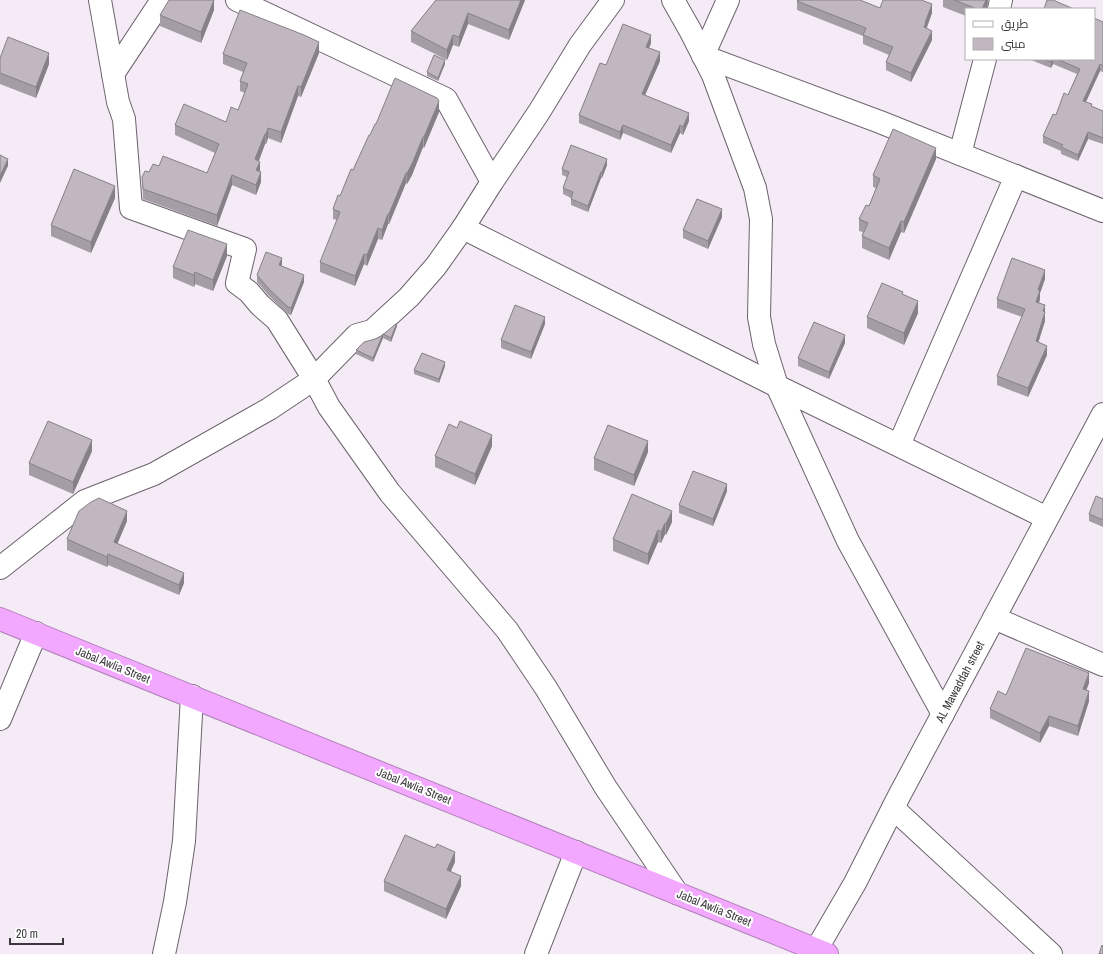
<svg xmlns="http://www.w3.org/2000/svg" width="1103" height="954" viewBox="0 0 1103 954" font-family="'Archivo Narrow',Cairo,sans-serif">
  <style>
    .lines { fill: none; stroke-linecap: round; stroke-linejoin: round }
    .minor-casing { stroke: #6c636d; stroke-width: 24 }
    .highway-casing { stroke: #b280ba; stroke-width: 24 }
    .minor { stroke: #fff; stroke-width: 22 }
    .highway { stroke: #f2a8fe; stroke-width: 22 }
    .wall { fill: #a59da6 }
    .shaded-wall { fill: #868087 }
    .building { fill: #c0b7c1; stroke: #868087 }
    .labels { text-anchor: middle; stroke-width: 4; stroke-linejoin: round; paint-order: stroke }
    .street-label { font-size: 12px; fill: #3a363b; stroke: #fff }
  </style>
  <rect width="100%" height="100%" fill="#f4ebf6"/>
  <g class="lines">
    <defs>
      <g id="minor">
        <path d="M 100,0 L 118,102 L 124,119 L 131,208 L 245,249 L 237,283 L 249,292 L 260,305 L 277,320 L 314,379 L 329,407 L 390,493 L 507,630 L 546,688 L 606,788 L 677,893"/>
        <path d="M 237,0 L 446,99 L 492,182"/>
        <path d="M 673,0 L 690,30 L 713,75 L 755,188 L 761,219 L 759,317 L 764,344 L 777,386 L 848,541 L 943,714"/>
        <path d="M 728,0 L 703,56 L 880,122 L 1103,211"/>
        <path d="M 999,9 L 1001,0"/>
        <path d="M 113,74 L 162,0"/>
        <path d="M 960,154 L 985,59"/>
        <path d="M 463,228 L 777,386 L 1047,518"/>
        <path d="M 899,445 L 1016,176"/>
        <path d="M 0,568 L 85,501 L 154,474 L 269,409 L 314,379 L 357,335 L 372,331 L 409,297 L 436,266 L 463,228 L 492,182 L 539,112 L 580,45 L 613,0"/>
        <path d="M 994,618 L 1103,665"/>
        <path d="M 0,719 L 36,633"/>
        <path d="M 893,808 L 1051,954"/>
        <path d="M 816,950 L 855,883 L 899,796 L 1103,414"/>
        <path d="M 164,954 L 175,902 L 184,841 L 192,696"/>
        <path d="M 536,954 L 576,852"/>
      </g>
      <path id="highway" d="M 0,619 L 827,954"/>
    </defs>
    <!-- minor casing -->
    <use href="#minor" class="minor-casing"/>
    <!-- highway casing -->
    <use href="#highway" class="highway-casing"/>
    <!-- minor -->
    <use href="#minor" class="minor"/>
    <!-- highway -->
    <use href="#highway" class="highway"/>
  </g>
  <!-- wall -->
  <g class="wall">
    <path d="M 214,0 L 214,10 L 201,43 L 160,26 L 160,15 Z"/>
    <path d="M 436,0 L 525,0 L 509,40 L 468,24 L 459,47 L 453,45 L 447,60 L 411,42 L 411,31 Z"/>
    <path d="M 943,0 L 988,0 L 987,9 L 966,9 L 966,16 L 943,7 Z"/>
    <path d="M 797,1 L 932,13 L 926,28 L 932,40 L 911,82 L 886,70 L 886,62 L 889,55 L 863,44 L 863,36 L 797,10 Z"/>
    <path d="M 1103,22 L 1103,72 L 1100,71 L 1086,102 L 1092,107 L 1103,111 L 1103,144 L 1088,139 L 1078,161 L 1061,154 L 1061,151 L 1043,143 L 1043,136 L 1068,95 L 1077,74 L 1053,64 L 1051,68 L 1031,60 L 1031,59 L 1094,59 Z"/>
    <path d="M 651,43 L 649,48 L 660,61 L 645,95 L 689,121 L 683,135 L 680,133 L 671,153 L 623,133 L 620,140 L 579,123 L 579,115 L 606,65 Z"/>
    <path d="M 319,53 L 301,97 L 298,96 L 281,143 L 268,138 L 266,144 L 265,144 L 259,161 L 261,182 L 256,195 L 232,185 L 217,226 L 143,199 L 142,177 L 159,166 L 207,173 L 215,153 L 175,135 L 175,125 L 226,122 L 238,110 L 245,93 L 240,91 L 240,81 L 243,72 L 223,64 L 223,54 Z"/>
    <path d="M 0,58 L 49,64 L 36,98 L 0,84 Z"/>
    <path d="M 445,64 L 438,81 L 427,76 L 427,72 Z"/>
    <path d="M 439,112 L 424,148 L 423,147 L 412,175 L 407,184 L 406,183 L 389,224 L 388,224 L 382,240 L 378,239 L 367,266 L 364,264 L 355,286 L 320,272 L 320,262 L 337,220 L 333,219 L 333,209 L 340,196 L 376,124 Z"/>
    <path d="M 936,159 L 904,233 L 901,232 L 889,260 L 862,248 L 862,236 L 863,232 L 859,231 L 859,219 L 869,206 L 876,188 L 873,187 L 873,175 Z"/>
    <path d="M 607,165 L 602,178 L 601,178 L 588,212 L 571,205 L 571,198 L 563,194 L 563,188 L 567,177 L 562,175 L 562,169 Z"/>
    <path d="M 115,198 L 91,253 L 51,236 L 51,225 Z"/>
    <path d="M 722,217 L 708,249 L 683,238 L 683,230 Z"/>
    <path d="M 227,256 L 213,291 L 195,284 L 194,287 L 173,278 L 173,267 Z"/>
    <path d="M 282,265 L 281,266 L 304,282 L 291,315 L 288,314 L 269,296 L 257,282 L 257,275 Z"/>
    <path d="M 1045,279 L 1040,293 L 1040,299 L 1039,303 L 1045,305 L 1045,321 L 1038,342 L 1047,355 L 1028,397 L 997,385 L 997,376 L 1022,317 L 997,308 L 997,299 Z"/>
    <path d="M 918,313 L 904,345 L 867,328 L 867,317 Z"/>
    <path d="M 545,324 L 531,359 L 501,348 L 501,340 Z"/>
    <path d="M 397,326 L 391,342 L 383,338 L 373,362 L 356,354 L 356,350 Z"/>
    <path d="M 845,343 L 829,379 L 798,366 L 798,358 Z"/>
    <path d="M 445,366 L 439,383 L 414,374 L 414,370 Z"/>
    <path d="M 492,446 L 475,485 L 435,467 L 435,456 Z"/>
    <path d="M 92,451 L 73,494 L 29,475 L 29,463 Z"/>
    <path d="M 648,452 L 634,486 L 594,470 L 594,458 Z"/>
    <path d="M 727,491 L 713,526 L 679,513 L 679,505 Z"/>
    <path d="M 632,494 L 672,522 L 666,535 L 665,534 L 661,543 L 658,542 L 648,565 L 613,551 L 613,539 Z"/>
    <path d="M 1103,499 L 1103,527 L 1089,521 L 1089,514 Z"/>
    <path d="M 127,521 L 117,543 L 184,583 L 179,595 L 108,565 L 107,567 L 67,550 L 67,539 Z"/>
    <path d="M 1089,683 L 1086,690 L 1089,701 L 1078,736 L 1049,726 L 1040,743 L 990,718 L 990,709 L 1006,695 Z"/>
    <path d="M 455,862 L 451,871 L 461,886 L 446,919 L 384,891 L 384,881 Z"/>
  </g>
  <!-- shaded-wall -->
  <g class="shaded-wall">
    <path d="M 214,0 L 214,10 L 201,43 L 201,32 Z"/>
    <path d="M 521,0 L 525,0 L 509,40 L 509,30 Z"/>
    <path d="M 986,0 L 988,0 L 987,9 L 982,9 Z"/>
    <path d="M 932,4 L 932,13 L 926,30 L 924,27 L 925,23 Z"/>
    <path d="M 468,13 L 468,24 L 459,47 L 459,37 Z"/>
    <path d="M 932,31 L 932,40 L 911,82 L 911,73 Z"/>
    <path d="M 453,35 L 453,45 L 447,60 L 447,50 Z"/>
    <path d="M 651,35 L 651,43 L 646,55 L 646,47 Z"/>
    <path d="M 319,42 L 319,53 L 301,97 L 301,87 Z"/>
    <path d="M 660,52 L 660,61 L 642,102 L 642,94 Z"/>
    <path d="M 49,53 L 49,64 L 36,98 L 36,87 Z"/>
    <path d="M 1052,59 L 1053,59 L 1053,64 L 1051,68 L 1051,62 Z"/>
    <path d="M 445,60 L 445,64 L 438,81 L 438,78 Z"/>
    <path d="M 1100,64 L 1100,71 L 1083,108 L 1083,101 Z"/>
    <path d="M 298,86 L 298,96 L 281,143 L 281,132 Z"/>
    <path d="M 439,101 L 439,112 L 424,148 L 424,137 Z"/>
    <path d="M 689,113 L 689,121 L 683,135 L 683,127 Z"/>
    <path d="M 623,125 L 623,133 L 620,140 L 620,132 Z"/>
    <path d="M 680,125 L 680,133 L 671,153 L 671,145 Z"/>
    <path d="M 268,128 L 268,138 L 266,144 L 266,134 Z"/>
    <path d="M 1088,132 L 1088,139 L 1078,161 L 1078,155 Z"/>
    <path d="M 265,134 L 265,144 L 255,170 L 255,159 Z"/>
    <path d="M 423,137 L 423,147 L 412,175 L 407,184 L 407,173 Z"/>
    <path d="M 936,148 L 936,159 L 904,233 L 904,222 Z"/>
    <path d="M 8,159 L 8,166 L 0,183 L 0,176 Z"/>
    <path d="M 607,159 L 607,165 L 602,178 L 602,172 Z"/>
    <path d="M 260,162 L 260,172 L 256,170 Z"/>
    <path d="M 261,172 L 261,182 L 256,195 L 256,185 Z"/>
    <path d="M 601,172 L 601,178 L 588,212 L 588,206 Z"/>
    <path d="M 406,173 L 406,183 L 389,224 L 389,214 Z"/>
    <path d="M 232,175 L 232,185 L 217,226 L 217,215 Z"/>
    <path d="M 115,186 L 115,198 L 91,253 L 91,242 Z"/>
    <path d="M 722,209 L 722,217 L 708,249 L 708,241 Z"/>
    <path d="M 388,214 L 388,224 L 382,240 L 382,230 Z"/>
    <path d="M 901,221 L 901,232 L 889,260 L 889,248 Z"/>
    <path d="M 378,228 L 378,239 L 367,266 L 367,255 Z"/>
    <path d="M 227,244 L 227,256 L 213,291 L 213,280 Z"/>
    <path d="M 364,254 L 364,264 L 355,286 L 355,276 Z"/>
    <path d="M 282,258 L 282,265 L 279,272 L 279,265 Z"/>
    <path d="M 1045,270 L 1045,279 L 1040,293 L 1040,299 L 1036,311 L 1036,302 L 1038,290 Z"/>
    <path d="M 195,272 L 195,284 L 194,287 L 194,275 Z"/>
    <path d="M 304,275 L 304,282 L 291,315 L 291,308 Z"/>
    <path d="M 918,301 L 918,313 L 904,345 L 904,333 Z"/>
    <path d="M 1045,305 L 1045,321 L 1036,350 L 1036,341 Z"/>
    <path d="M 545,317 L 545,324 L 531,359 L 531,352 Z"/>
    <path d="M 397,323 L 397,326 L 391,342 L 391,338 Z"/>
    <path d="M 383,334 L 383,338 L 373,362 L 373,358 Z"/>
    <path d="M 845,335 L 845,343 L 829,379 L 829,372 Z"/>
    <path d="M 1047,346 L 1047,355 L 1028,397 L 1028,388 Z"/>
    <path d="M 445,362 L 445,366 L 439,383 L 439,379 Z"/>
    <path d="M 492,435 L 492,446 L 475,485 L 475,474 Z"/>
    <path d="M 92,440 L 92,451 L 73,494 L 73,482 Z"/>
    <path d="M 648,441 L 648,452 L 634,486 L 634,475 Z"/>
    <path d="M 727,484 L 727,491 L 713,526 L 713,519 Z"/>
    <path d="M 127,511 L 127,521 L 114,552 L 114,542 Z"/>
    <path d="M 672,511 L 672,522 L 666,535 L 666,524 Z"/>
    <path d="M 665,523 L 665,534 L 661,543 L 661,532 Z"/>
    <path d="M 658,530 L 658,542 L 648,565 L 648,554 Z"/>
    <path d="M 108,554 L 108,565 L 107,567 L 107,557 Z"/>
    <path d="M 184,573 L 184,583 L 179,595 L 179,585 Z"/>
    <path d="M 1089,673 L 1089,683 L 1083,699 L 1083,689 Z"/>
    <path d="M 1089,691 L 1089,701 L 1078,736 L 1078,726 Z"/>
    <path d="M 1049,716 L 1049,726 L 1040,743 L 1040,733 Z"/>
    <path d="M 455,852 L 455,862 L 447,879 L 447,870 Z"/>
    <path d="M 461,876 L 461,886 L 446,919 L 446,909 Z"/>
  </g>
  <!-- building -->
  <g class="building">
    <path d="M 169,0 L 214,0 L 201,32 L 160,15 Z"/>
    <path d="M 436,0 L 521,0 L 509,30 L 468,13 L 459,37 L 453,35 L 447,50 L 411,31 Z"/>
    <path d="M 798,0 L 860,0 L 880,8 L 883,0 L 921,0 L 932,4 L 925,23 L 926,23 L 924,27 L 932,31 L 911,73 L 886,62 L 893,47 L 863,35 L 866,28 L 797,1 Z"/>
    <path d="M 954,0 L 986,0 L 982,9 L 977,9 Z"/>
    <path d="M 1047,0 L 1053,0 L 1074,9 L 1044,9 Z"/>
    <path d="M 240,10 L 304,35 L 319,42 L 301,87 L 298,86 L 281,132 L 268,128 L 266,134 L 265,134 L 255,159 L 260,162 L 256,170 L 261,172 L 256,185 L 232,175 L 217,215 L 143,189 L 142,177 L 145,171 L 149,172 L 153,164 L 159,166 L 163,156 L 207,173 L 219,144 L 175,125 L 184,104 L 226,122 L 231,107 L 238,110 L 248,84 L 240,81 L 247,63 L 223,54 Z"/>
    <path d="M 1094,18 L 1103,22 L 1103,66 L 1100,64 L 1083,101 L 1092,104 L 1091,106 L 1103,111 L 1103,138 L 1088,132 L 1078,155 L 1061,147 L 1063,145 L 1043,136 L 1053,114 L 1056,115 L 1064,93 L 1068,95 L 1080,69 L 1057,59 L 1094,59 Z"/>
    <path d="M 623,24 L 651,35 L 646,47 L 660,52 L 642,94 L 689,113 L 683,127 L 680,125 L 671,145 L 623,125 L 620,132 L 579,115 L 600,63 L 606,65 Z"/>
    <path d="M 8,37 L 49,53 L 36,87 L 0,73 L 0,58 Z"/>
    <path d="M 434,55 L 445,60 L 438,78 L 427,72 Z"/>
    <path d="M 1044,59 L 1052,59 L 1051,62 Z"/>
    <path d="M 395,78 L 437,98 L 439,101 L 424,137 L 423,137 L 412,164 L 407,173 L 406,173 L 389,214 L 388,214 L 382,230 L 378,228 L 367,255 L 364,254 L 355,276 L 320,262 L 340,212 L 333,209 L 338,195 L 340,196 L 351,169 L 353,170 L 369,135 L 370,135 L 375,124 L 376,124 Z"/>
    <path d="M 893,129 L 936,148 L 904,222 L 901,221 L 889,248 L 862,236 L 868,223 L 859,219 L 866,205 L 869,206 L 880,179 L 873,175 Z"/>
    <path d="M 571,145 L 607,159 L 602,172 L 601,172 L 588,206 L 571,199 L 573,192 L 563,188 L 569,172 L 562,169 Z"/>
    <path d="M 0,155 L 8,159 L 0,176 Z"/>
    <path d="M 74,169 L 115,186 L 91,242 L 51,225 Z"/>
    <path d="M 697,199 L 722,209 L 708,241 L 683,230 Z"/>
    <path d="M 188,230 L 227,244 L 213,280 L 195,272 L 194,275 L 173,267 Z"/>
    <path d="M 266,252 L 282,258 L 279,265 L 304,275 L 291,308 L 288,307 L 269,289 L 257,275 Z"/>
    <path d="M 1012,258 L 1045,270 L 1038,290 L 1040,290 L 1036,302 L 1045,305 L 1043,311 L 1045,312 L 1036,341 L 1047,346 L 1028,388 L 997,376 L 1025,309 L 997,299 Z"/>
    <path d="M 882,283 L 903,292 L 902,294 L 918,301 L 904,333 L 867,317 Z"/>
    <path d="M 515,305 L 545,317 L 531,352 L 501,340 Z"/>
    <path d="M 814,322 L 845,335 L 829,372 L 798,358 Z"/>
    <path d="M 397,323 L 391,338 L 383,334 L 373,358 L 356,350 L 364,342 L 375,339 L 380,337 Z"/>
    <path d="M 422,353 L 445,362 L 439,379 L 414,370 Z"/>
    <path d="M 48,421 L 92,440 L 73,482 L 29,463 Z"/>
    <path d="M 460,421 L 492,435 L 475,474 L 435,456 L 449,424 L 457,428 Z"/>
    <path d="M 608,425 L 648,441 L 634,475 L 594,458 Z"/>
    <path d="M 693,471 L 727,484 L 713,519 L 679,505 Z"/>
    <path d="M 632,494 L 672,511 L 666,524 L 665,523 L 661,532 L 658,530 L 648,554 L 613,539 Z"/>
    <path d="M 1096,496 L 1103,499 L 1103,520 L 1089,514 Z"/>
    <path d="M 99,498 L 127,511 L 114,542 L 184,573 L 179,585 L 108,554 L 107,557 L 67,539 L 79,511 L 91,502 Z"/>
    <path d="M 1026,648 L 1089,673 L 1083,689 L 1089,691 L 1078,726 L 1049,716 L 1040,733 L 990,709 L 998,691 L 1006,695 Z"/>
    <path d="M 405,835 L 435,848 L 437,844 L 455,852 L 447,870 L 461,876 L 446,909 L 384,881 Z"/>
    <path d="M 1102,945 L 1103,946 L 1103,954 L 1099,954 Z"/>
  </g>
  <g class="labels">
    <!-- street labels -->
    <g class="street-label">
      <text transform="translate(113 665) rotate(22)" y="4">Jabal Awlia Street</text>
      <text transform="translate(960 682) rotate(-62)" y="4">AL Mawaddah street</text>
      <text transform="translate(414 786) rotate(22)" y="4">Jabal Awlia Street</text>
      <text transform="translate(714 908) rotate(22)" y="4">Jabal Awlia Street</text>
    </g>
  </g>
  <!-- legend -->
  <rect x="965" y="8" width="130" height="52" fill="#ffffff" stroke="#b0afb1"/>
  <rect x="973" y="21" width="20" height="6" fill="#ffffff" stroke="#b0afb1"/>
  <text x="1001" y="28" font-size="12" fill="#3a363b">طريق</text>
  <rect x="973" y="38" width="20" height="12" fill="#c0b7c1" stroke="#b0afb1"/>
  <text x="1001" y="48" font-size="12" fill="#3a363b">مبنى</text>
  <!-- scale -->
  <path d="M10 938v6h53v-6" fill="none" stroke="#3a363b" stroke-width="2"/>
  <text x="16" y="938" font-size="12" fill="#3a363b" stroke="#ffffff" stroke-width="3" paint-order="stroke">20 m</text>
</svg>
